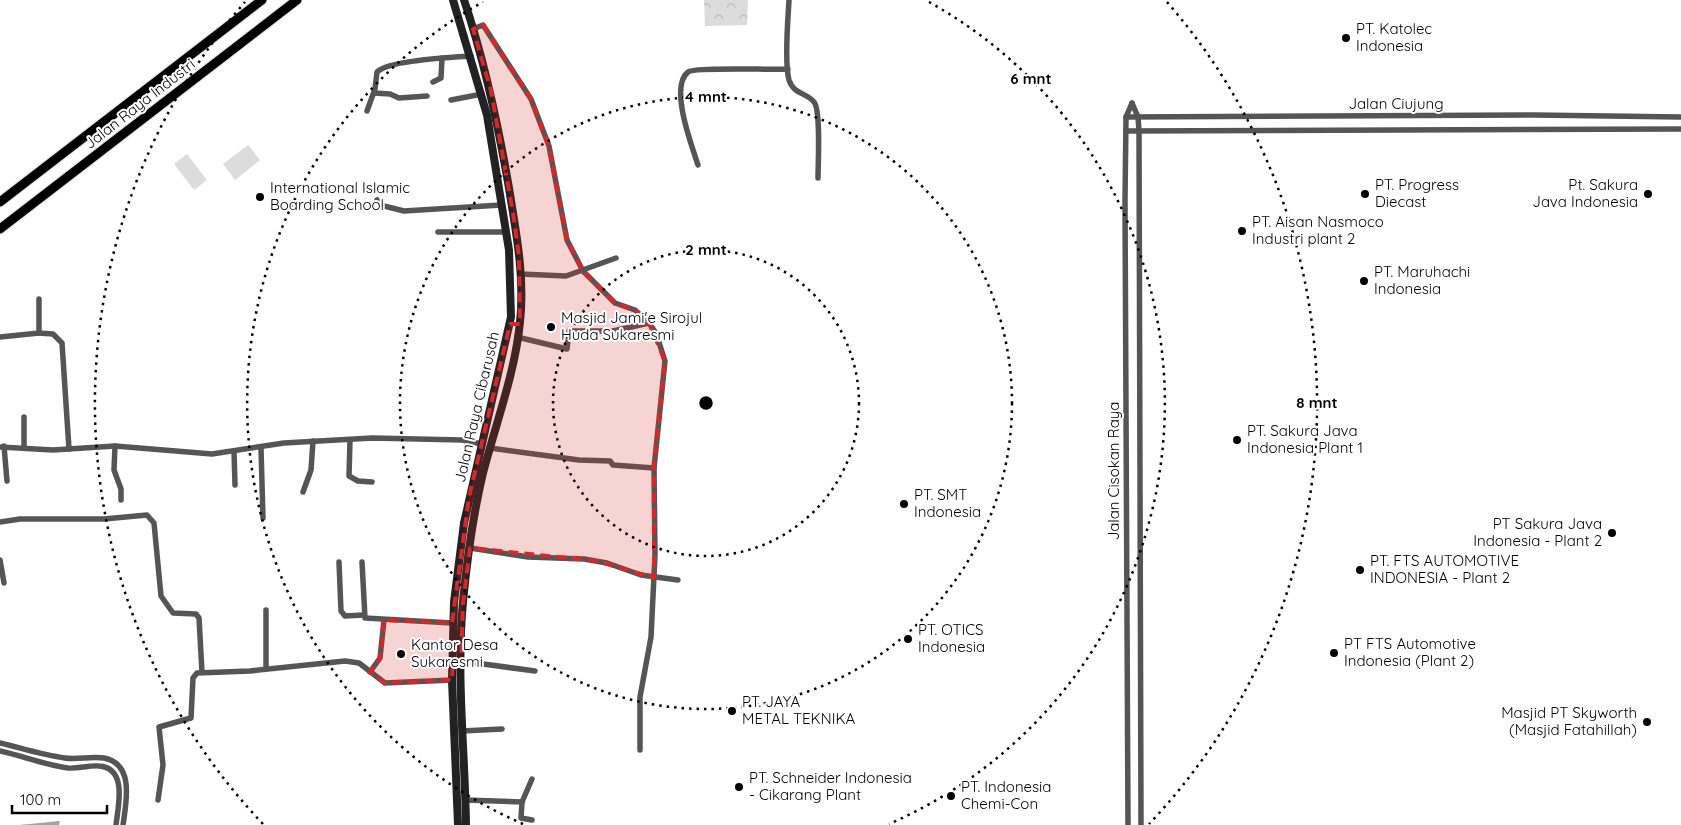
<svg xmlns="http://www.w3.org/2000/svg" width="1681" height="825" viewBox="0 0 1681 825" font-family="Quicksand,sans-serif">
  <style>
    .green { fill: #dcdcdc }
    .park { fill: url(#park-crowns) }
    .water { fill: url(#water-waves) }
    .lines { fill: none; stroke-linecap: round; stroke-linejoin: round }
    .primary-casing { stroke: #dbdbdb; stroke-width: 11 }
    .street { stroke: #555; stroke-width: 5.5 }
    .secondary { stroke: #222; stroke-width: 8 }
    .primary { stroke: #000; stroke-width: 9 }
    .marked { fill: #d62828; fill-opacity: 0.2; stroke: #d62828; stroke-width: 4; stroke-dasharray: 10 6; stroke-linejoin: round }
    .ring { fill: none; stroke: #000; stroke-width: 2.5; stroke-dasharray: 2.5 5 }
    .poi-dot { fill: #000; stroke: #fff; stroke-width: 2 }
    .labels { text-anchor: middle; stroke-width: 4; stroke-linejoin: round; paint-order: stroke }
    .poi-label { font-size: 15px; fill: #000; stroke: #fff; text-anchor: start }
    .street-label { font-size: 15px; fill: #000; stroke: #fff }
    .centre { fill: #000; stroke: #fff; stroke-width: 2.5 }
    .ring-label { font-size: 15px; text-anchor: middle; font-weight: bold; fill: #000; stroke: #fff; stroke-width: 4; stroke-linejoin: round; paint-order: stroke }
  </style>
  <defs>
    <pattern id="park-crowns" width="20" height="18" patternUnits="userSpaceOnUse" patternTransform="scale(1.25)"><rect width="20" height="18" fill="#dcdcdc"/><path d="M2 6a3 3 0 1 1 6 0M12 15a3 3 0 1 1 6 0" fill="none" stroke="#bbb"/></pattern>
    <pattern id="water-waves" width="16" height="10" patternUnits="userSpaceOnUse" patternTransform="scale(1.25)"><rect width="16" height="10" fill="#a3a3a3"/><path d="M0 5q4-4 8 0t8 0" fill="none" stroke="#8b8b8b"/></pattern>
  </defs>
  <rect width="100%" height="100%" fill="#fff"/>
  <!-- green -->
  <g class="green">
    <path d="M 248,145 L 260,160 L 235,180 L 223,164 Z"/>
    <path d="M 187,154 L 207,180 L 194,190 L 174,164 Z"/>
  </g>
  <!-- park -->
  <path class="park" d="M 704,0 L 748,0 L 747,25 L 705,26 Z"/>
  <!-- water -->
  <path class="water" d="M 60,821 L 59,825 L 19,825 Z"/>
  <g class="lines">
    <defs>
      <g id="primary">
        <path d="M 0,202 L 262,0"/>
        <path d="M 0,229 L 297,0"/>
      </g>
    </defs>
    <!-- primary casing -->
    <use href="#primary" class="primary-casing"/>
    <!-- street -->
    <g class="street">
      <path d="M 789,0 C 788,20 784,63 789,80 C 794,95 806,92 814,102 C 821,110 818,165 818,178"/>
      <path d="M 473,29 L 483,25 L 531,99 L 549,146 L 567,240 L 583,271 L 615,303 L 635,310 L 649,323 L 656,333 L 665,361 L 654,468 L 655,555 L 651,637 L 640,697 L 640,750"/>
      <path d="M 433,82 L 441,78 L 442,58"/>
      <path d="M 374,93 L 390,94 L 399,98 L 427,96"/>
      <path d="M 451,100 L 482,94"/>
      <path d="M 1132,103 L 1138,117 L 1139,131 L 1141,825"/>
      <path d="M 367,111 L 375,89 L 377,72 C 388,60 453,57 471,56"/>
      <path d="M 1126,117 L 1534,115 L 1681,117"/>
      <path d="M 1126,131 L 1681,129"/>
      <path d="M 698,165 C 692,146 669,87 688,72 C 693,67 773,70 788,69"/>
      <path d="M 377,200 L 380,205 L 404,211 L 501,205"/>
      <path d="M 438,232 L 506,232"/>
      <path d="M 520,274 L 566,276 L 616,258"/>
      <path d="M 39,333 L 53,334 L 62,343 L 69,449"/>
      <path d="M 0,337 L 39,333 L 39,299"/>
      <path d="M 517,337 L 567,349 L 569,331 L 613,331 L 649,323"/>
      <path d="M 350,440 L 349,476 L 358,481 L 372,482"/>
      <path d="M 4,446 L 7,481"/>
      <path d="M 115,446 L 114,470 L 121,489 L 121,500"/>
      <path d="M 0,447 L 53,450 L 115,446 L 212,454 L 284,443 L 372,438 L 462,440 L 482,444"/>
      <path d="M 24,448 L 24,417"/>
      <path d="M 261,448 L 263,518"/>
      <path d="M 490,448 L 579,460 L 610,461 L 613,465 L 654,468"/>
      <path d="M 234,451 L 235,485"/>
      <path d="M 303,492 L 311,470 L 313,441"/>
      <path d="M 0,522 L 20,519 L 104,519 L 147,515 L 154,523 L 161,596 L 173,613 L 196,614 L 199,618 L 202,672"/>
      <path d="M 470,548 L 528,557 L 584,559 L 607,563 L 641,575 L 678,580"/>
      <path d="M 0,560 L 4,583"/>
      <path d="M 339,562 L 341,611 L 345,616 L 363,615"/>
      <path d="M 362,562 L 365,618 L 452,623"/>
      <path d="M 266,610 L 266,669"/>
      <path d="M 461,661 L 535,671"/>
      <path d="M 370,672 L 380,658 L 384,620"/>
      <path d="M 462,731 L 502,729"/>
      <path d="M 0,743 C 21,748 43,755 65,758 C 77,760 91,756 104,758 C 135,764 126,803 123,825"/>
      <path d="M 0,751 C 23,756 45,765 68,768 C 78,769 89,765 99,766 C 128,768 118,807 116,825"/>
      <path d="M 158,800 L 163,765 L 159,727 L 191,718 L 193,678 L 197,673 L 250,671 L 345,661 L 359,663 L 385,683 L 452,680"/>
      <path d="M 465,800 L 522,802 L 521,818 L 532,820"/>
      <path d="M 522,802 L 532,779"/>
      <path d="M 1128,825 L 1125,201 L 1126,117 L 1132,103"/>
    </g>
    <!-- secondary -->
    <g class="secondary">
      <path d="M 453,0 L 487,115 L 509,250 L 511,317 L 464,523 L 454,602 L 452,680 L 458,825"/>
      <path d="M 464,0 C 485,62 498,124 509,188 C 516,232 525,277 520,322 C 515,373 496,423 483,473 C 473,515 467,559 463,602 C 456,676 465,751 466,825"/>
    </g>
    <!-- primary -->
    <use href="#primary" class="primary"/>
  </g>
  <!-- marked area -->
  <path class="marked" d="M 483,25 L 531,99 L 549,146 L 567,240 L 583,271 L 615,303 L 635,310 L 649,323 L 665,361 L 654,468 L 654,578 L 597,561 L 470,548 L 463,604 L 461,663 L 453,662 L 452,680 L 385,683 L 370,672 L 380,658 L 384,620 L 452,623 L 469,497 L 510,324 L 520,324 L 519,257 L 513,213 L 491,91 L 473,29 Z"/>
  <!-- distance rings -->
  <g class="ring">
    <circle cx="706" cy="403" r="153"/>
    <circle cx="706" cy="403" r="306"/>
    <path d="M523 824A459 459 0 0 1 483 2M929 2A459 459 0 0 1 889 824"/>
    <path d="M263 824A611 611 0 0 1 245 2M1167 2A611 611 0 0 1 1149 824"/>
  </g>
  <!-- markers -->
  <g class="poi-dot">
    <circle cx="1346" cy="38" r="5"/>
    <circle cx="1365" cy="194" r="5"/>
    <circle cx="1648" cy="194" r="5"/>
    <circle cx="260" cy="197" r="5"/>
    <circle cx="1242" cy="231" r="5"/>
    <circle cx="1364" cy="281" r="5"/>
    <circle cx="551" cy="327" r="5"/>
    <circle cx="1237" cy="440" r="5"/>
    <circle cx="904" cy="504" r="5"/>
    <circle cx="1612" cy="533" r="5"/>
    <circle cx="1360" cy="570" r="5"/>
    <circle cx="908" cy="639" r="5"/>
    <circle cx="1334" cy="653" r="5"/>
    <circle cx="401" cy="654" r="5"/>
    <circle cx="732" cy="711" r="5"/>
    <circle cx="1647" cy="722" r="5"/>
    <circle cx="739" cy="787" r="5"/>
    <circle cx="951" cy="796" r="5"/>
  </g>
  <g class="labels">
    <!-- poi labels -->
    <g class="poi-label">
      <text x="1356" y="34">PT. Katolec<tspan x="1356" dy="17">Indonesia</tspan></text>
      <text x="1375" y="190">PT. Progress<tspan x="1375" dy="17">Diecast</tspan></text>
      <text x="1638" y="190" text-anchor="end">Pt. Sakura<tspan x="1638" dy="17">Java Indonesia</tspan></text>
      <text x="270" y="193">International Islamic<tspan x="270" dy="17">Boarding School</tspan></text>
      <text x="1252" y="227">PT. Aisan Nasmoco<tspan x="1252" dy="17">Industri plant 2</tspan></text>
      <text x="1374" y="277">PT. Maruhachi<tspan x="1374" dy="17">Indonesia</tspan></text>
      <text x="561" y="323">Masjid Jami'e Sirojul<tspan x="561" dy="17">Huda Sukaresmi</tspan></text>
      <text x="1247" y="436">PT. Sakura Java<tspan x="1247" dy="17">Indonesia Plant 1</tspan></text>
      <text x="914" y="500">PT. SMT<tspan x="914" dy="17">Indonesia</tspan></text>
      <text x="1602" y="529" text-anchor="end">PT Sakura Java<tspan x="1602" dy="17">Indonesia - Plant 2</tspan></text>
      <text x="1370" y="566">PT. FTS AUTOMOTIVE<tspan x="1370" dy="17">INDONESIA - Plant 2</tspan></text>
      <text x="918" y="635">PT. OTICS<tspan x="918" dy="17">Indonesia</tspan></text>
      <text x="1344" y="649">PT FTS Automotive<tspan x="1344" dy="17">Indonesia (Plant 2)</tspan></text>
      <text x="411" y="650">Kantor Desa<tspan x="411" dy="17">Sukaresmi</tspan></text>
      <text x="742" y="707">PT. JAYA<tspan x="742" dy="17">METAL TEKNIKA</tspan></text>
      <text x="1637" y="718" text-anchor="end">Masjid PT Skyworth<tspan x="1637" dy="17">(Masjid Fatahillah)</tspan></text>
      <text x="749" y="783">PT. Schneider Indonesia<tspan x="749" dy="17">- Cikarang Plant</tspan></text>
      <text x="961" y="792">PT. Indonesia<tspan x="961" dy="17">Chemi-Con</tspan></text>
    </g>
    <!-- street labels -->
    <g class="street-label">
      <text transform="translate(140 104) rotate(-38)" y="5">Jalan Raya Industri</text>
      <text x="1396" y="109">Jalan Ciujung</text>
      <text transform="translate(477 407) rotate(-77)" y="5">Jalan Raya Cibarusah</text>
      <text transform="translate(1114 471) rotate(-90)" y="5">Jalan Cisokan Raya</text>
    </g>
  </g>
  <circle cx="706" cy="403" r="8" class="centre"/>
  <g class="ring-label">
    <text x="1031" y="84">6 mnt</text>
    <text x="706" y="102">4 mnt</text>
    <text x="706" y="255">2 mnt</text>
    <text x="1317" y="408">8 mnt</text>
  </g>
  <!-- scale -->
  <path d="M12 805v8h95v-8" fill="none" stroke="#000000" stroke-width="2.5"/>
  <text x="20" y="805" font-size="15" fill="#000000" stroke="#ffffff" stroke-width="4" paint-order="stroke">100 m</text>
</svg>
